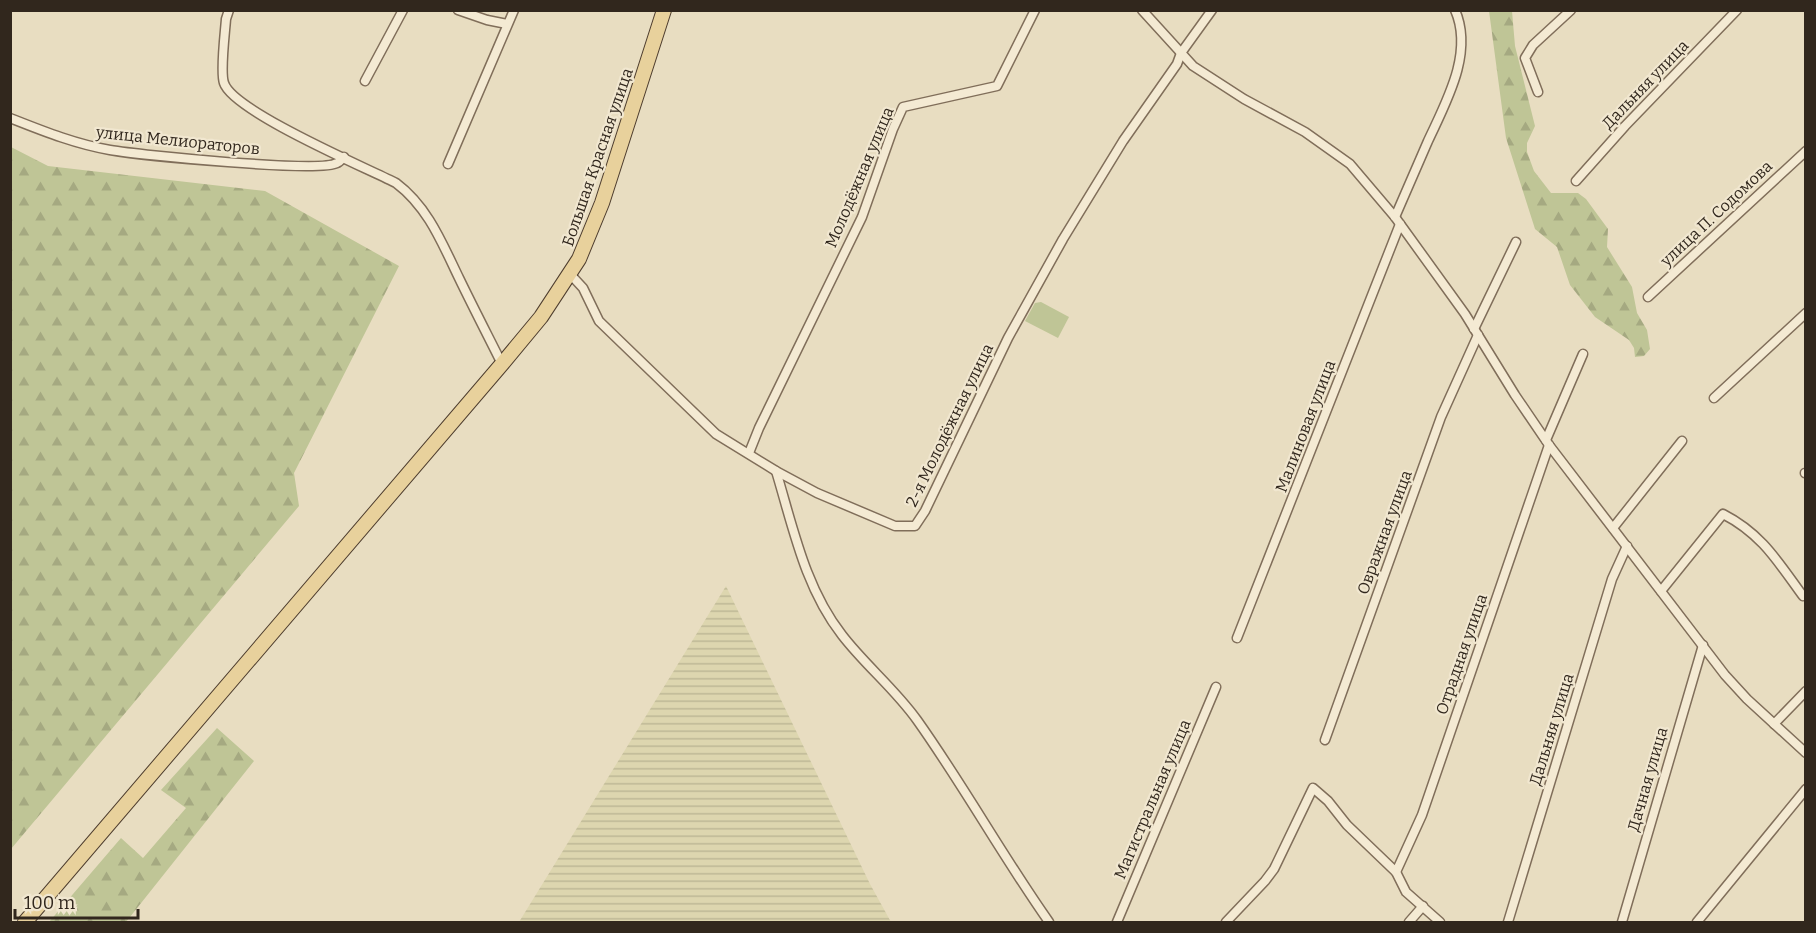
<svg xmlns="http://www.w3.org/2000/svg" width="1816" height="933" viewBox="0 0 1816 933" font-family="Bitter,serif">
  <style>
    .farmland { fill: url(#farmland-rules) }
    .forest { fill: url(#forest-firs) }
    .pitch { fill: #bfc596 }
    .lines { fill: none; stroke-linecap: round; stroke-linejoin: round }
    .street-casing { stroke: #806e5a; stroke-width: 11 }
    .primary-casing { stroke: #4e3d2e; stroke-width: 16 }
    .street { stroke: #f4ead3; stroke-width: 8 }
    .primary { stroke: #e8d19c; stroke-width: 14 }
    .labels { text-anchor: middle; stroke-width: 4.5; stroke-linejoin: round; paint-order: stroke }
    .street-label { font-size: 16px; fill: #31271d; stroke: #f1e7d0 }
  </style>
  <defs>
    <pattern id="farmland-rules" width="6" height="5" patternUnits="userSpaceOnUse" patternTransform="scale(1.5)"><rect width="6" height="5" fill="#ddd6af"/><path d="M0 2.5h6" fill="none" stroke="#beb896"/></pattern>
    <pattern id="forest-firs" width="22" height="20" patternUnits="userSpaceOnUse" patternTransform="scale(1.5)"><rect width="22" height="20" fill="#bfc596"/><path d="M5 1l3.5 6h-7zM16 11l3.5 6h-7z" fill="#a5a981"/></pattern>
  </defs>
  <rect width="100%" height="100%" fill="#e8ddc1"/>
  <!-- farmland -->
  <path class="farmland" d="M 726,586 L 870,884 L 891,922 L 519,922 Z"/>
  <!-- forest -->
  <g class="forest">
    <path d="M 1489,11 L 1512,11 L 1515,46 L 1535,126 L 1527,143 L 1527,152 L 1534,171 L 1551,193 L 1578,193 L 1586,199 L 1608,229 L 1607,247 L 1632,287 L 1637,313 L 1647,330 L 1650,349 L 1644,356 L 1635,357 L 1634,348 L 1629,340 L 1595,317 L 1570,285 L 1557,247 L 1535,229 L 1506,138 Z"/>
    <path d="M 11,147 L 48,166 L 265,191 L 399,266 L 294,473 L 299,506 L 11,849 Z"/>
    <path d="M 217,728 L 254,761 L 126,922 L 49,922 L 121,838 L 143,858 L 186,808 L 161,790 Z"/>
  </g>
  <!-- pitch -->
  <path class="pitch" d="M 1041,302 L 1069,317 L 1058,338 L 1025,321 L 1035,303 Z"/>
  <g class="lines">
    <defs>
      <g id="street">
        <path d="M 229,10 L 226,19 C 225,33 220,72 224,83 C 233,111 364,167 396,183 C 428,207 442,243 459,278 C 473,307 488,336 502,364"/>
        <path d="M 458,10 L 487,20 L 507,24"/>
        <path d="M 1142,10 L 1193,66 L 1244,99 L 1305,132 L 1350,164 L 1395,217 L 1465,314 L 1515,395 L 1549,445 L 1725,675 L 1747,699 L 1806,753"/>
        <path d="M 365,81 L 403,10"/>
        <path d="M 1538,92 L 1525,58 L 1533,45 L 1571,10"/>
        <path d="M 10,118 C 43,131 75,144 110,150 C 139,155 320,173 337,163 C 340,162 342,159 344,157"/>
        <path d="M 448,164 L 514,10"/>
        <path d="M 1576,181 L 1625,126 L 1737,10"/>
        <path d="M 1395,217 C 1406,192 1417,166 1428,141 C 1446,102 1474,53 1455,10"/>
        <path d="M 570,274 L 583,288 L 599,321 L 716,434 L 776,471 L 817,493 L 895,526 L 915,526 L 925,511 L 1008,338 L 1063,239 L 1123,141 L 1177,64 L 1181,53 L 1212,10"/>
        <path d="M 1648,297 L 1806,151"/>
        <path d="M 1474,329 L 1516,242"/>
        <path d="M 1714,398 L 1806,313"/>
        <path d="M 1546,440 L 1583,354"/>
        <path d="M 749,453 L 759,428 L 862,217 L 893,129 L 903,107 L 997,86 L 1035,10"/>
        <path d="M 776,471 C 793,527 805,588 842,635 C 865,665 895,689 917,720 C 964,786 1003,857 1049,922"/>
        <path d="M 1805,473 L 1806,473"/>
        <path d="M 1613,528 L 1682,441"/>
        <path d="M 1661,591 L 1723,514 C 1762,534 1778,562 1803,596"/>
        <path d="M 1237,638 L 1400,224"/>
        <path d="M 1774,724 L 1806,691"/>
        <path d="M 1325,740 L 1441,417 L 1478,335"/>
        <path d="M 1396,872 L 1422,815 L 1549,445"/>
        <path d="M 1117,922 L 1216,687"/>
        <path d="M 1226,922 L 1265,881 L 1274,869 L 1313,788 L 1328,801 L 1347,825 L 1396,872 L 1406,892 L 1440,922"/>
        <path d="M 1409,922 L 1423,906"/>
        <path d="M 1508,922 L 1612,579 L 1627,546"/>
        <path d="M 1622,922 L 1703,645"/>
        <path d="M 1697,922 L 1806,789"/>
      </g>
      <path id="primary" d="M 25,922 L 502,364 L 541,317 L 579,259 L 602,203 L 664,10"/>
    </defs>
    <!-- street casing -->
    <use href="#street" class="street-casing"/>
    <!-- primary casing -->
    <use href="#primary" class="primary-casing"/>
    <!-- street -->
    <use href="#street" class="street"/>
    <!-- primary -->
    <use href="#primary" class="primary"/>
  </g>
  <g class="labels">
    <!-- street labels -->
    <g class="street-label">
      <text transform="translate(1645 84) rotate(-46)" y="6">Дальняя улица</text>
      <text transform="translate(178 140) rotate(6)" y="6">улица Мелиораторов</text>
      <text transform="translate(597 157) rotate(-71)" y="6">Большая Красная улица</text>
      <text transform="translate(859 177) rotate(-67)" y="6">Молодёжная улица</text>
      <text transform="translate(1716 213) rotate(-43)" y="6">улица П. Содомова</text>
      <text transform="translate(949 425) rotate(-64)" y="6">2-я Молодёжная улица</text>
      <text transform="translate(1305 426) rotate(-69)" y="6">Малиновая улица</text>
      <text transform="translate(1384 532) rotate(-70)" y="6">Овражная улица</text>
      <text transform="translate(1461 654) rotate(-71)" y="6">Отрадная улица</text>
      <text transform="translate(1551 729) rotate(-73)" y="6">Дальняя улица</text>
      <text transform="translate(1647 779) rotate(-74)" y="6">Дачная улица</text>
      <text transform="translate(1152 799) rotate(-67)" y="6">Магистральная улица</text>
    </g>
  </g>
  <!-- border -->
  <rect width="1816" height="933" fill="none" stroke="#31271d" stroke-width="24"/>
  <!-- scale -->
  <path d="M15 909v9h123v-9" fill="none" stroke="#31271d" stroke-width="3"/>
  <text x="24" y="909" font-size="18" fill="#31271d" stroke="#f1e7d0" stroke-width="4.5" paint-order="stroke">100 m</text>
</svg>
